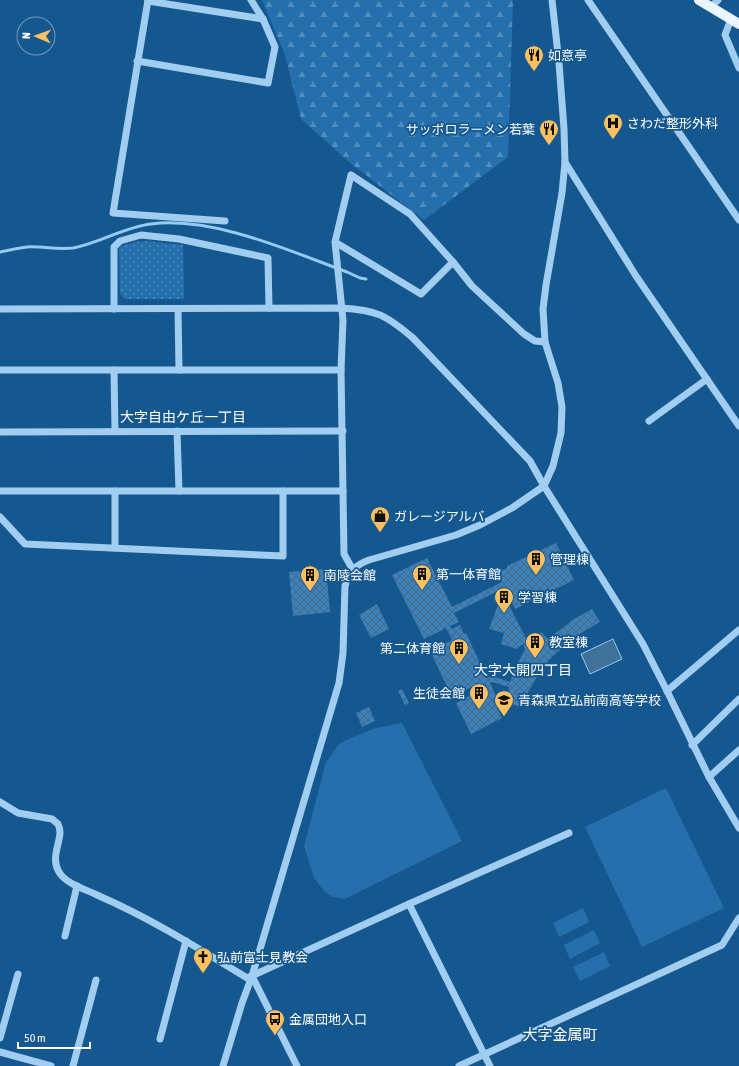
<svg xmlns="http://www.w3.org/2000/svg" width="739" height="1066" viewBox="0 0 739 1066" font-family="'Asap Condensed','Noto Sans JP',sans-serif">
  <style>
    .green { fill: url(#green-dots) }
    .forest { fill: url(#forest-firs) }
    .pitch { fill: #2570ac }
    .water { fill: #417098; stroke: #94caf3 }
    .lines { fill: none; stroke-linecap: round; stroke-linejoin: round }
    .stream { stroke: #94caf3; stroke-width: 3 }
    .building { fill: url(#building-cross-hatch); fill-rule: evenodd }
    .minor { stroke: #a1cdf0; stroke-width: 7 }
    .major { stroke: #eaf5ff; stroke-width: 10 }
    .labels { text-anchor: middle; stroke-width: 3.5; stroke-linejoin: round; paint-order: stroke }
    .poi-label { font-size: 13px; fill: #fff; stroke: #15578f; text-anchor: start }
    .neighbourhood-label { font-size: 14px; fill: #fff; stroke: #15578f }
    .quarter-label { font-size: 15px; fill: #fff; stroke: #15578f }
  </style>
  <defs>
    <pattern id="green-dots" width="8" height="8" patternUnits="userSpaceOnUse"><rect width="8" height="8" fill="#2570ac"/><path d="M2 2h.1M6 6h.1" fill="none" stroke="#518dbd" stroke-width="1.8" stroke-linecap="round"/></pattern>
    <pattern id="forest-firs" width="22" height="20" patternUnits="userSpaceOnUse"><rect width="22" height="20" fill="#2570ac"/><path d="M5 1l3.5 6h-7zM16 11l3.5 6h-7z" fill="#518dbd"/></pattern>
    <pattern id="building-cross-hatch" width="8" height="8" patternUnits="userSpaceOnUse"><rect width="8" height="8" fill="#3e81b8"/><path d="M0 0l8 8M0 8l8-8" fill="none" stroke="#446987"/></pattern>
  </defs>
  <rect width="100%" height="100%" fill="#15578f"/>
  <!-- green -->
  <path class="green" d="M 146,241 L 183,245 L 184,299 L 125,299 L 120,294 L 119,247 L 135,242 Z"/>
  <!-- forest -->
  <path class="forest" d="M 262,0 L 513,0 L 508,157 L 424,220 L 349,162 L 301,119 L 285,55 Z"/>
  <!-- pitch -->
  <g class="pitch">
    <path d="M 402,723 L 462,841 L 345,899 L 333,897 L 325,892 L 314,878 L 304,846 L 326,762 L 339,744 L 353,737 L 376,728 Z"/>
    <path d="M 666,788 L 724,908 L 642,947 L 585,827 Z"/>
    <path d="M 583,908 L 589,922 L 559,937 L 553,923 Z"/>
    <path d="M 594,930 L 600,943 L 570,959 L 564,945 Z"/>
    <path d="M 604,952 L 610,966 L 580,981 L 573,967 Z"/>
  </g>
  <!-- water -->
  <path class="water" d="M 613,639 L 622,659 L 590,674 L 581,654 Z"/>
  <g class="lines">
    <!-- stream -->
    <path class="stream" d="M 0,252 C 9,250 18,248 27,247 C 42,246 58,250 73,248 C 100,243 124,227 151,224 C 212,216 290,251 347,272 L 360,278 L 366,279"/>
  </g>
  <!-- building -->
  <g class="building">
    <path d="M 556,543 L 574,580 L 515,609 L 505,587 L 501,590 L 529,644 L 541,632 L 548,639 L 574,619 L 592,609 L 600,622 L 581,633 L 564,646 L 549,660 L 539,673 L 527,694 L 522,707 L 507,703 L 509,696 L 508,696 L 509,687 L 492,682 L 490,683 L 497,698 L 493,700 L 502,718 L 471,734 L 456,703 L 487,687 L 486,684 L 481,687 L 479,683 L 452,697 L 430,651 L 452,640 L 446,628 L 424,639 L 392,575 L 427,558 L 452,607 L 502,582 L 498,573 L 507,568 L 507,566 ZM 496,592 L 500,599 L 489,629 L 504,633 L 501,644 L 516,649 L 523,644 L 525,649 L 514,671 L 510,682 L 492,676 L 487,678 L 466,633 L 464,634 L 460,625 L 452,629 L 450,626 L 459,622 L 454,613 Z"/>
    <path d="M 326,569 L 330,612 L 293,616 L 289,572 Z"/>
    <path d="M 377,604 L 389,629 L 371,638 L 359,615 Z"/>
    <path d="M 402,689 L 409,703 L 405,705 L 398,691 Z"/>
    <path d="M 369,707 L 375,721 L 362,727 L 356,713 Z"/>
  </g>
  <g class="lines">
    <!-- minor -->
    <g class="minor">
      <path d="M 148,0 L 113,213 L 225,221"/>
      <path d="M 588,0 L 739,220"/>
      <path d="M 148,1 L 263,19"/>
      <path d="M 711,7 L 718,0"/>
      <path d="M 731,19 L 725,35 L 739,68"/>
      <path d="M 137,61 L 268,83 L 275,47 L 263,19 L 251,0"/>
      <path d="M 565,162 L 636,276 L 739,426"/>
      <path d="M 335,242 L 421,294 L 453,262 L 410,214 L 351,175 L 335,242 L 343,320 L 341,370 L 344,554 L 353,570"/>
      <path d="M 453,262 L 472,286 L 524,334 L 535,341 L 545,342"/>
      <path d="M 0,309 L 341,308 C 377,310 386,315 413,338 L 530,461 L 544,486 L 643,644 L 667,691 L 709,777 L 739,828"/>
      <path d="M 114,309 L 114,247 L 120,241 L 141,235 L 179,239 L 268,258 L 269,308"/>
      <path d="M 178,309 L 179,370"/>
      <path d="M 0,370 L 341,370"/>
      <path d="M 114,370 L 115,431"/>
      <path d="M 649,421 L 707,379"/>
      <path d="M 177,431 L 179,491"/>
      <path d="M 0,432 L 343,431"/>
      <path d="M 0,491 L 343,491"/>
      <path d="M 115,491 L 115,548"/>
      <path d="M 0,517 L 25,544 L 283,556 L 283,491"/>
      <path d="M 667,691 L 739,630"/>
      <path d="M 692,745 L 739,699"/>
      <path d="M 709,777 L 739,750"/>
      <path d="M 0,802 L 18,813 L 52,819 L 58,824 C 59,826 60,830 60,833 C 59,846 51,859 59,872 C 66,884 85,889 97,895 C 150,918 198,948 247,978 L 409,904 L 569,833"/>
      <path d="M 409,904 L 490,1066"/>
      <path d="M 65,936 L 77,886"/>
      <path d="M 252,976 L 297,1066"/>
      <path d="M 0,1038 L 18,974"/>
      <path d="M 160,1039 L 186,941"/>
      <path d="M 0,1052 L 51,1066"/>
      <path d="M 73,1066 L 96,980"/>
      <path d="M 223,1066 L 242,1003 L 252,976 L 339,683 L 343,653 L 345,586 C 349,572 355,565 369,560 L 456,535 L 480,525 L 512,508 L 544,486 L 553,466 L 561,433 L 562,407 L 558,383 L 545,342 L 543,309 L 546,285 L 562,193 L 565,162 L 564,129 L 559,63 L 552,0"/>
      <path d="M 459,1066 L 722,945 L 739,918"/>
    </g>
    <!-- major -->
    <path class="major" d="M 699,0 L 739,24"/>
  </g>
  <!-- icons -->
  <defs>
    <symbol id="restaurant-pin" viewBox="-11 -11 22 30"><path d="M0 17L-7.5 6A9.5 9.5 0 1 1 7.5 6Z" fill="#ffc060" stroke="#15578f"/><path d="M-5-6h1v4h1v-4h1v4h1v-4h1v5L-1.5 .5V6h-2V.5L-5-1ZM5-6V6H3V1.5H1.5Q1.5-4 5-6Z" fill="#111"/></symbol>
    <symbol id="hospital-pin" viewBox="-11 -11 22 30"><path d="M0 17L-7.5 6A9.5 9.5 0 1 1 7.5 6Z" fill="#ffc060" stroke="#15578f"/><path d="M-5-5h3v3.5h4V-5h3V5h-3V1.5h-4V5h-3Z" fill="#111"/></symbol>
    <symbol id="shop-pin" viewBox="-11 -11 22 30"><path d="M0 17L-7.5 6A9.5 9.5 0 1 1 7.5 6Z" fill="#ffc060" stroke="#15578f"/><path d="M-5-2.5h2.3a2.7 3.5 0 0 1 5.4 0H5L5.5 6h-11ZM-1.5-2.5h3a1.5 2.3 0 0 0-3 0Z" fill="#111"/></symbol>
    <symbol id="building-pin" viewBox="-11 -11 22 30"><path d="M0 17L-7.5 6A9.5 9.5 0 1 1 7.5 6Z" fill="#ffc060" stroke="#15578f"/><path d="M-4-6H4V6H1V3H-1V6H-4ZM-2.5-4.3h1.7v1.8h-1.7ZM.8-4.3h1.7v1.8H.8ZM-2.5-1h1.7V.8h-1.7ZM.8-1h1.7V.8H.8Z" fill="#111"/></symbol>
    <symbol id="school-pin" viewBox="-11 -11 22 30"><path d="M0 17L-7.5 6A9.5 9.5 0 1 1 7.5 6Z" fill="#ffc060" stroke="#15578f"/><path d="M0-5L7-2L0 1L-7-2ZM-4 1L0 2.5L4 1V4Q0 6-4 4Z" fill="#111"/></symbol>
    <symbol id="church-pin" viewBox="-11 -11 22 30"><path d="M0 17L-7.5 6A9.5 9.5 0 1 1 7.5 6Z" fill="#ffc060" stroke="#15578f"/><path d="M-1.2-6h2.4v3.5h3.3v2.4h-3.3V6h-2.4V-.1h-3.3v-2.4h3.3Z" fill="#111"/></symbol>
    <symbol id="bus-pin" viewBox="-11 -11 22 30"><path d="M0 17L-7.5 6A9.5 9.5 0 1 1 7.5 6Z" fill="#ffc060" stroke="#15578f"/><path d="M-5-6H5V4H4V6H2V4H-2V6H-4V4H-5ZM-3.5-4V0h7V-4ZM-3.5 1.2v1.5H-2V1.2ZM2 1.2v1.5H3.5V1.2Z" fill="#111"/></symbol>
  </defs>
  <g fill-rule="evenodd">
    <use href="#restaurant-pin" x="523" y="44" width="22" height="30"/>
    <use href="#hospital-pin" x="602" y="112" width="22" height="30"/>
    <use href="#restaurant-pin" x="538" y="118" width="22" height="30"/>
    <use href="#shop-pin" x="369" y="505" width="22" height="30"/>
    <use href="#building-pin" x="525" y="548" width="22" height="30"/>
    <use href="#building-pin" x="411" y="563" width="22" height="30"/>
    <use href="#building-pin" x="299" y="564" width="22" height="30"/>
    <use href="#building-pin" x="493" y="586" width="22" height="30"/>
    <use href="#building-pin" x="524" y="631" width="22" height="30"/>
    <use href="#building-pin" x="448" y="637" width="22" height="30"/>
    <use href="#building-pin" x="468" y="682" width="22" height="30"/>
    <use href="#school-pin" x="493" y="689" width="22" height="30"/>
    <use href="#church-pin" x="192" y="946" width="22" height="30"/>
    <use href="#bus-pin" x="264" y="1008" width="22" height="30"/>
  </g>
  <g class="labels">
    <!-- poi labels -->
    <g class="poi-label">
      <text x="548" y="60">如意亭</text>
      <text x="627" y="128">さわだ整形外科</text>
      <text x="535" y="134" text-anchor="end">サッポロラーメン若葉</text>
      <text x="394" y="521">ガレージアルバ</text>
      <text x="550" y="564">管理棟</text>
      <text x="436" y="579">第一体育館</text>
      <text x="324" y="580">南陵会館</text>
      <text x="518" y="602">学習棟</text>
      <text x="549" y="647">教室棟</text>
      <text x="445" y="653" text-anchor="end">第二体育館</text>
      <text x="465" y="698" text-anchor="end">生徒会館</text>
      <text x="518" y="705">青森県立弘前南高等学校</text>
      <text x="217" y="962">弘前富士見教会</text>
      <text x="289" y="1024">金属団地入口</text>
    </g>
    <!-- neighbourhood labels -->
    <g class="neighbourhood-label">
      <text x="183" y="422">大字自由ケ丘一丁目</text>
      <text x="523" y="675">大字大開四丁目</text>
    </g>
    <!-- quarter labels -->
    <g class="quarter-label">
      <text x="560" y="1040">大字金属町</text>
    </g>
  </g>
  <!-- north arrow -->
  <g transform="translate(36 36) rotate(272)"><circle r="19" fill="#15578f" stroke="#739abc"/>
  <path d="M0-3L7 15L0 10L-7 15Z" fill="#ffc060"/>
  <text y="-6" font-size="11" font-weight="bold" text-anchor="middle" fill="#ffffff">N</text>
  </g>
  <!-- scale -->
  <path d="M18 1042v6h72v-6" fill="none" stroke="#ffffff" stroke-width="2"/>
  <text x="24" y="1042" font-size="12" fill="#ffffff" stroke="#15578f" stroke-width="3" paint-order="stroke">50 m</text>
</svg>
